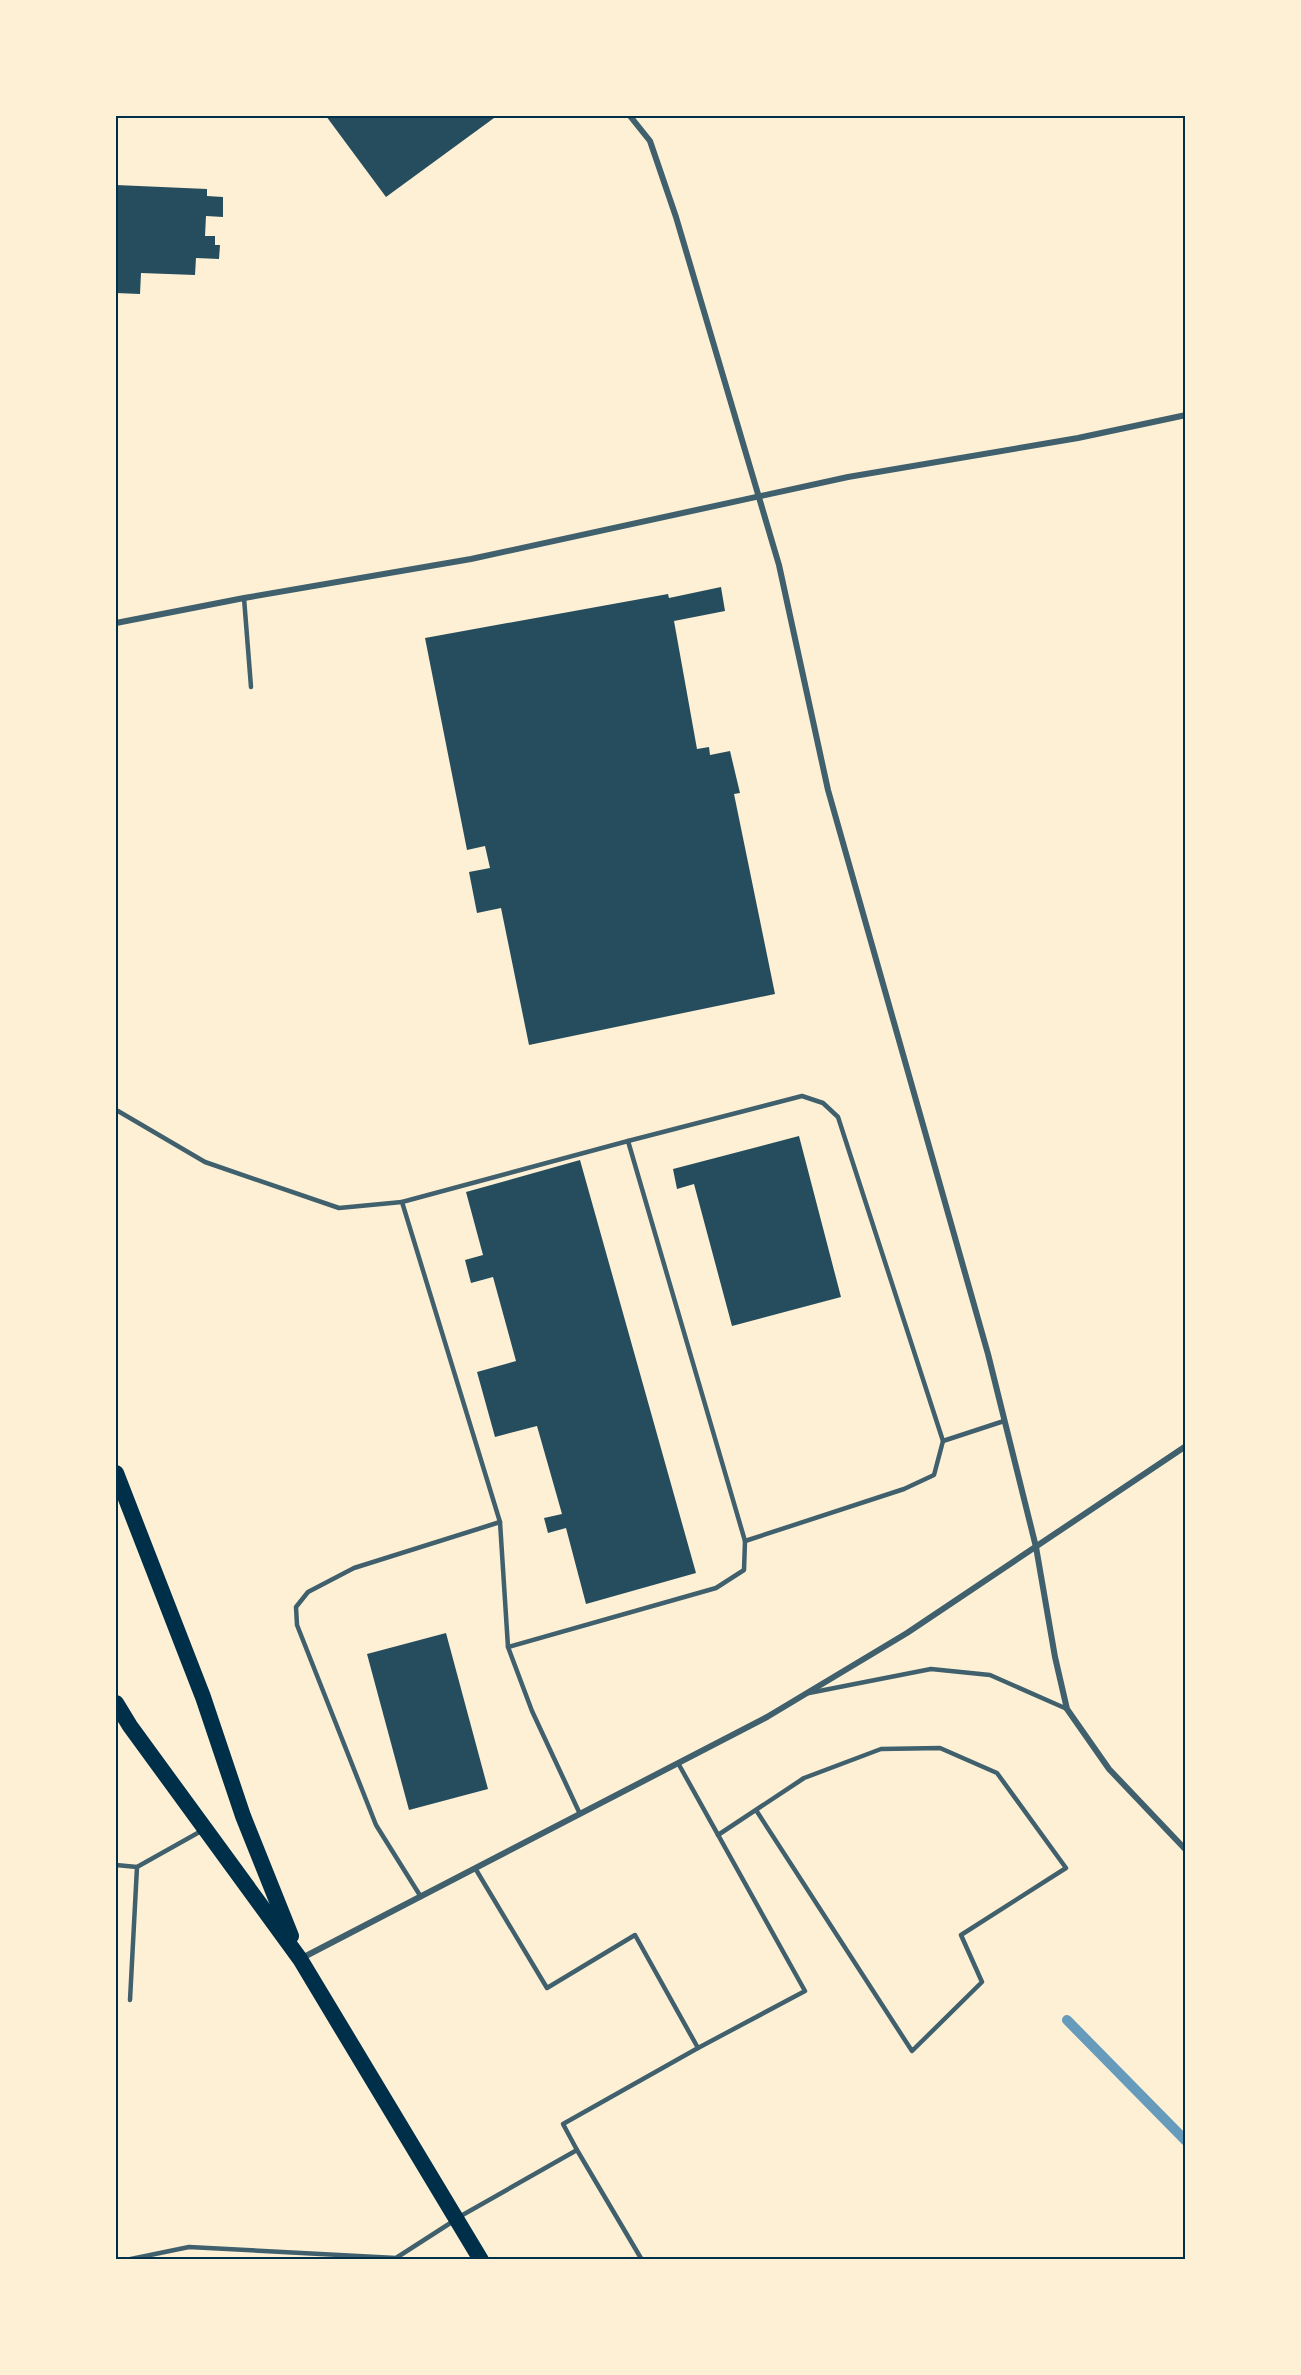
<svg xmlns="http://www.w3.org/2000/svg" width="1301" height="2375" viewBox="0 0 1301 2375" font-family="'Alegreya Sans',sans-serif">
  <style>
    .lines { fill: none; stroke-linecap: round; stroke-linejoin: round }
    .stream { stroke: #669bbc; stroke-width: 10 }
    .building { fill: #264d5e }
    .service { stroke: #3f606c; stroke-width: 4.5 }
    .minor { stroke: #3f606c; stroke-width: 6 }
    .trunk { stroke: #003049; stroke-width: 16 }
    .neatline { fill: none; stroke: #003049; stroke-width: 2 }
  </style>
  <rect width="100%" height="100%" fill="#fdf0d5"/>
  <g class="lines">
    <!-- stream -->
    <path class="stream" d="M 1067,2020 L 1186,2141"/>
  </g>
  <!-- building -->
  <g class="building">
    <path d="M 326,116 L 492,116 L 494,118 L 386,197 Z"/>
    <path d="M 116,185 L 207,189 L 207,196 L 223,197 L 223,217 L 206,216 L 205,236 L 215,236 L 215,245 L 220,245 L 219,259 L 196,258 L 195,275 L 141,273 L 140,294 L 116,293 Z"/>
    <path d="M 721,587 L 725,611 L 674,621 L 697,749 L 709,747 L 710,755 L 730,751 L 740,793 L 734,794 L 775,994 L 529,1045 L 501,908 L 477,913 L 469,872 L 490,868 L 485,846 L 467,850 L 425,638 L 668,594 L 669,598 Z"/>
    <path d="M 799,1136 L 841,1297 L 732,1326 L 694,1184 L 677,1189 L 673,1169 Z"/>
    <path d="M 580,1160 L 696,1573 L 586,1604 L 566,1528 L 548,1533 L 544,1518 L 562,1514 L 537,1426 L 495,1437 L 477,1372 L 516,1361 L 493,1277 L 471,1283 L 465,1260 L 483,1255 L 466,1192 Z"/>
    <path d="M 446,1633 L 488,1789 L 409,1810 L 367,1654 Z"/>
  </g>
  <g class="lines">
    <!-- service -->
    <g class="service">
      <path d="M 244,598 L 251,687"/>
      <path d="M 116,1111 L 118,1111 L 205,1162 L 339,1208 L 402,1202 L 500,1522 L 354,1568 L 308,1592 L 296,1607 L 297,1625 L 376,1825 L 421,1897"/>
      <path d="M 628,1141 L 802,1096 L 823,1103 L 838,1117 L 943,1441"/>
      <path d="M 402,1202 L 628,1141 L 745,1541 L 744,1570 L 716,1588 L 508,1647"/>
      <path d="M 500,1522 L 508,1647 L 532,1711 L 580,1814"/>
      <path d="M 745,1541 L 904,1489 L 934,1475 L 943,1441 L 1004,1421"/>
      <path d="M 809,1693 L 931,1669 L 990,1675 L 1067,1709"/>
      <path d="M 718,1835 L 804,1778 L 881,1749 L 940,1748 L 997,1773 L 1066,1868 L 961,1935 L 982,1982 L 912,2051 L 756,1810"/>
      <path d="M 116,1865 L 137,1867 L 203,1830"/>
      <path d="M 475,1868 L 547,1988 L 635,1935 L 698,2048 L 805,1991 L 678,1763"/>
      <path d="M 130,2000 L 137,1867"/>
      <path d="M 577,2150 L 563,2124 L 698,2048"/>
      <path d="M 459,2217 L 577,2150 L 642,2260"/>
      <path d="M 126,2260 L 189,2247 L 396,2258 L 452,2222"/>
    </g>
    <!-- minor -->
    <g class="minor">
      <path d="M 630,116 L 650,141 L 676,217 L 779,565 L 828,790 L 988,1354 L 1036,1547 L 1055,1657 L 1067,1709 L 1109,1769 L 1186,1850"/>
      <path d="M 116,623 L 244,598 L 471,559 L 848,477 L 1078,438 L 1186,415"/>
      <path d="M 300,1959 L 767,1717 L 907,1633 L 1186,1446"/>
    </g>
    <!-- trunk -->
    <g class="trunk">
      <path d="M 116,1473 L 203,1697 L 243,1816 L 291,1936"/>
      <path d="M 116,1703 L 130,1726 L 300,1959 L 481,2260"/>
    </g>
  </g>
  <!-- border -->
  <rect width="1301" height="2375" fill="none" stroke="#fdf0d5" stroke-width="234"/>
  <rect x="117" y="117" width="1067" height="2141" class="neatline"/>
</svg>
